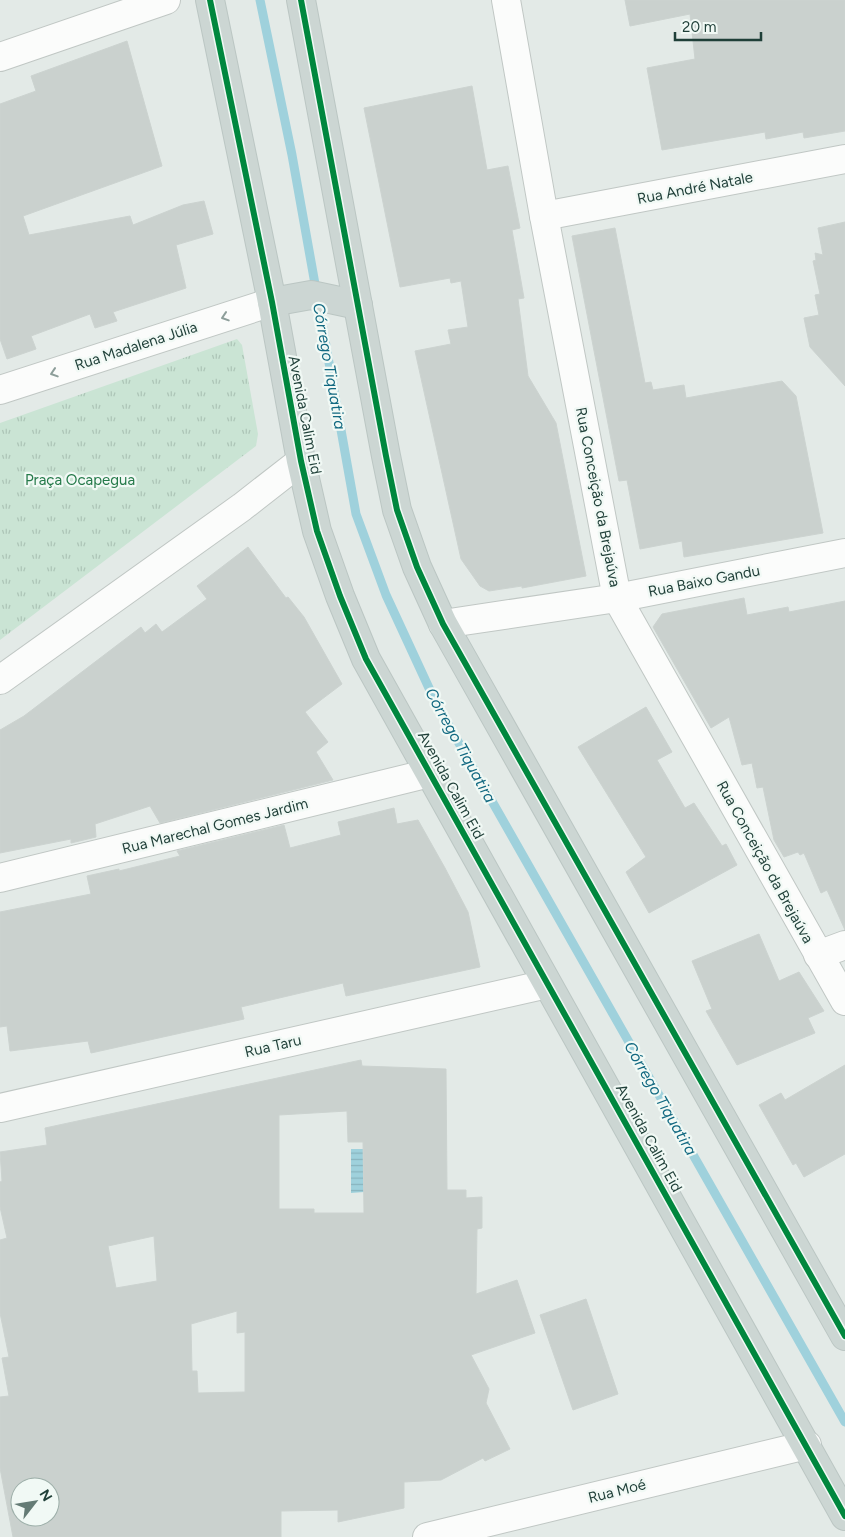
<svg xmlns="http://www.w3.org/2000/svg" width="845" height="1537" viewBox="0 0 845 1537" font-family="Figtree,sans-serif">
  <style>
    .park { fill: url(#park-tufts) }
    .water { fill: url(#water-rules) }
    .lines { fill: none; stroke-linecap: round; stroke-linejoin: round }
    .stream { stroke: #9fd1dc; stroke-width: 9 }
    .building { fill: #cad1ce; stroke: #ccd3d0; fill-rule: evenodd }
    .minor-casing { stroke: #c0c7c4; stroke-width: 30 }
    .major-casing { stroke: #bbc6c3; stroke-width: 30 }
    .minor { stroke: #fbfcfb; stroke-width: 28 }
    .major { stroke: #ccd6d3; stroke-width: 28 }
    .cycleway-casing { stroke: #f1f9f5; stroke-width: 9 }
    .cycleway { stroke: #00873e; stroke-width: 6 }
    .oneway { stroke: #8d9e9a }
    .labels { text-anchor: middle; stroke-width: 4.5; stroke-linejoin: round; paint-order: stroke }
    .street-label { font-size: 15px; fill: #1f3f38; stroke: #f1f9f5 }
    .park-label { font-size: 15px; fill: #257a4a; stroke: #f1f9f5 }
    .water-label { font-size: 16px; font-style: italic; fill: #126981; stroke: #f1f9f5 }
  </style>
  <defs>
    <pattern id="park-tufts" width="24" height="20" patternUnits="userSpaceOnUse" patternTransform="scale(1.25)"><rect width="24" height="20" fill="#cae4d4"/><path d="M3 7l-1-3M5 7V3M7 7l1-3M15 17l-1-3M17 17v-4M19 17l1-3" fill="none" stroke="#adc5b7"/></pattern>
    <pattern id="water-rules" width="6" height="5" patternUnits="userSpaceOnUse" patternTransform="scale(1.25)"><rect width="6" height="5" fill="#9fd1dc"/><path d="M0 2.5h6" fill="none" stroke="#88b4be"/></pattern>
  </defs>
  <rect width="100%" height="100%" fill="#e3eae7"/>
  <!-- park -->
  <path class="park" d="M 237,339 L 242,345 L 258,434 L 256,446 L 0,640 L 0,423 Z"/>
  <!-- water -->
  <path class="water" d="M 351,1149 L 363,1149 L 364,1192 L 351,1193 Z"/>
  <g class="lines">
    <!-- stream -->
    <path class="stream" d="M 260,0 L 292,155 L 356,514 L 386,595 L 435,701 L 845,1422"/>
  </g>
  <!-- building -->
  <g class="building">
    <path d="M 625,0 L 845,0 L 845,131 L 804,138 L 803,132 L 766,139 L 765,132 L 662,150 L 647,68 L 695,59 L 690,14 L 630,26 Z"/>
    <path d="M 127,41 L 162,166 L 23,216 L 29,235 L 130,216 L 133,225 L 183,205 L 204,201 L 213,234 L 176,245 L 186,288 L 113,312 L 117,321 L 95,328 L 90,314 L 31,336 L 36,349 L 7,359 L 0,339 L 0,104 L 36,91 L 31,76 Z"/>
    <path d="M 472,86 L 487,170 L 508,166 L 520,228 L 512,230 L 524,298 L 518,299 L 528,376 L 556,423 L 586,576 L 522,588 L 522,586 L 489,591 L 480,586 L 461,559 L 415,351 L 451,344 L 448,330 L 468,327 L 461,281 L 451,283 L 450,278 L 400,287 L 364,108 Z"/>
    <path d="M 845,222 L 845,386 L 810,347 L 804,318 L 819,315 L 815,295 L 820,294 L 813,261 L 816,260 L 815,253 L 823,255 L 818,228 Z"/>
    <path d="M 615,228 L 645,383 L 651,382 L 653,390 L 684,385 L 686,398 L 782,381 L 796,396 L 823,533 L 684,557 L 682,541 L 640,549 L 627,480 L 619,481 L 572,236 Z"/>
    <path d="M 248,547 L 286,598 L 288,597 L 304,617 L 342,684 L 305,712 L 328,742 L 316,752 L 333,780 L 160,823 L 150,806 L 95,824 L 96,837 L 71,843 L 71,839 L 0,853 L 0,730 L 24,716 L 141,627 L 145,633 L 156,624 L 162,632 L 207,599 L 197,586 Z"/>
    <path d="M 744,598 L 747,615 L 788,607 L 789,612 L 845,601 L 845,930 L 827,890 L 821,893 L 804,853 L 800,855 L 798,852 L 784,857 L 774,840 L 763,787 L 757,788 L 752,763 L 742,765 L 729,717 L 711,728 L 653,627 L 662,614 Z"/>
    <path d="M 646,707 L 672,752 L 657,760 L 685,808 L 694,803 L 722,846 L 726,844 L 737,865 L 649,913 L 626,872 L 646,857 L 578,747 Z"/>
    <path d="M 394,808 L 397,824 L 418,820 L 445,868 L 468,912 L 480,967 L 346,996 L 343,983 L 241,1007 L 244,1019 L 91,1053 L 88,1041 L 10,1051 L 7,1026 L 0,1027 L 0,912 L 91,894 L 87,876 L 119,869 L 119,871 L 180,856 L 177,851 L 284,825 L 290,848 L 341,835 L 338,822 Z"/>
    <path d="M 759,934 L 779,981 L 799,972 L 824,1011 L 808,1018 L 815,1033 L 737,1065 L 706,1011 L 712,1009 L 692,961 Z"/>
    <path d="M 361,1060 L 362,1066 L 446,1069 L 447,1190 L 466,1190 L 466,1198 L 482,1197 L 482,1228 L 477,1229 L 476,1294 L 517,1280 L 535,1333 L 471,1355 L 489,1389 L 486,1403 L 510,1449 L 485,1461 L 483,1458 L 441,1480 L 404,1482 L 404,1508 L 338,1522 L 338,1510 L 281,1511 L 281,1537 L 13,1537 L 0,1468 L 0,1397 L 9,1396 L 2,1358 L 9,1357 L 0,1313 L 0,1240 L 7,1238 L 0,1207 L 0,1182 L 2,1181 L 0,1152 L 47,1145 L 45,1128 ZM 347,1111 L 348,1142 L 363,1142 L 364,1213 L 314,1213 L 314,1209 L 279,1209 L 279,1115 ZM 154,1236 L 157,1281 L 116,1288 L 108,1246 ZM 237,1311 L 237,1333 L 245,1332 L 245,1392 L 198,1393 L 197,1371 L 192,1371 L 191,1324 ZM 20,1487 L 50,1487 L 50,1517 L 20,1517 Z"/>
    <path d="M 845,1065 L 845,1154 L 804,1177 L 796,1163 L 793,1165 L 759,1105 L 781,1093 L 785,1100 Z"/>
    <path d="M 586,1299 L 618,1394 L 573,1410 L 540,1315 Z"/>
  </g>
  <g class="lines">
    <defs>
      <g id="minor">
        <path d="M 506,0 L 544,216 L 617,598 L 845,1001"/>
        <path d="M 0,57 L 166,0"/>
        <path d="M 544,216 L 845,159"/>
        <path d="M 0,390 L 272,302"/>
        <path d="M 443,624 L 617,598 L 845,553"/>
        <path d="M 0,680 L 242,507 L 301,461"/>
        <path d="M 0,878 L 430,773"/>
        <path d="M 818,955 L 845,945"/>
        <path d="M 0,1108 L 547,984"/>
        <path d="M 427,1537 L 807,1445"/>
      </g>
      <g id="major">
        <path d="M 210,0 L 272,302 L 301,461 L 317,531 L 340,596 L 366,659 L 845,1516"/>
        <path d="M 301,0 L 386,456 L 397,510 L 417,567 L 443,624 L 845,1336"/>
        <path d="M 272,302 L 311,295 L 358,305"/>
      </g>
    </defs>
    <!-- minor casing -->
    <use href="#minor" class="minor-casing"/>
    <!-- major casing -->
    <use href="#major" class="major-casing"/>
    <!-- minor -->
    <use href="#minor" class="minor"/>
    <!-- major -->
    <use href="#major" class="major"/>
    <defs>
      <g id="cycleway">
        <path d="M 210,0 L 272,302 L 301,461 L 317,531 L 340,596 L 366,659 L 845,1516"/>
        <path d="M 301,0 L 386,456 L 397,510 L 417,567 L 443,624 L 845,1336"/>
      </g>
    </defs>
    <!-- cycleway casing -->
    <use href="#cycleway" class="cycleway-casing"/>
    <!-- cycleway -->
    <use href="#cycleway" class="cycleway"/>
  </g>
  <!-- one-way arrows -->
  <defs><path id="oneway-chevron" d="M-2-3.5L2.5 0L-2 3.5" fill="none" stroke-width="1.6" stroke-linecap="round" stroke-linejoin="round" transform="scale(1.25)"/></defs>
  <g class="oneway">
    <use href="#oneway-chevron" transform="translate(225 317) rotate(162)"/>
    <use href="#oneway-chevron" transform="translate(54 373) rotate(162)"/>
  </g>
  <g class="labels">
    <!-- street labels -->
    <g class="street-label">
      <text transform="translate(695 188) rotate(-11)" y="5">Rua André Natale</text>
      <text transform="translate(136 346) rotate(-18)" y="5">Rua Madalena Júlia</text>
      <text transform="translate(305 415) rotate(79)" y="5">Avenida Calim Eid</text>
      <text transform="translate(598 497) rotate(79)" y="5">Rua Conceição da Brejaúva</text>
      <text transform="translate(704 581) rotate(-11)" y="5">Rua Baixo Gandu</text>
      <text transform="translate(451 785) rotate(61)" y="5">Avenida Calim Eid</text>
      <text transform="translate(215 826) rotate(-14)" y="5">Rua Marechal Gomes Jardim</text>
      <text transform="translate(765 862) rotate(61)" y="5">Rua Conceição da Brejaúva</text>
      <text transform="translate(273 1046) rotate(-13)" y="5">Rua Taru</text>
      <text transform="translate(649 1138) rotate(61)" y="5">Avenida Calim Eid</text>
      <text transform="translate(617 1491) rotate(-14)" y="5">Rua Moé</text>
    </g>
    <!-- park labels -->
    <g class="park-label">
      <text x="80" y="485">Praça Ocapegua</text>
    </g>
    <!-- water labels -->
    <g class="water-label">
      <text transform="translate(330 366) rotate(80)" y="6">Córrego Tiquatira</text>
      <text transform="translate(461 745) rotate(61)" y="6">Córrego Tiquatira</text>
      <text transform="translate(661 1098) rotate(60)" y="6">Córrego Tiquatira</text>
    </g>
  </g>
  <!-- north arrow -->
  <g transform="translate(35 1502) rotate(59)"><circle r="24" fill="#f1f9f5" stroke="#9dafa9"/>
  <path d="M0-4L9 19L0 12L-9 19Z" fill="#647b75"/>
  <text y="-8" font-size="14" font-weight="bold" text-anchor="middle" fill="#1f3f38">N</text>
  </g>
  <!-- scale -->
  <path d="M675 32v8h86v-8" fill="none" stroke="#1f3f38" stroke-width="2.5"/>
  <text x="682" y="32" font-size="15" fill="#1f3f38" stroke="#f1f9f5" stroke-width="4" paint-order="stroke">20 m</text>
</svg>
